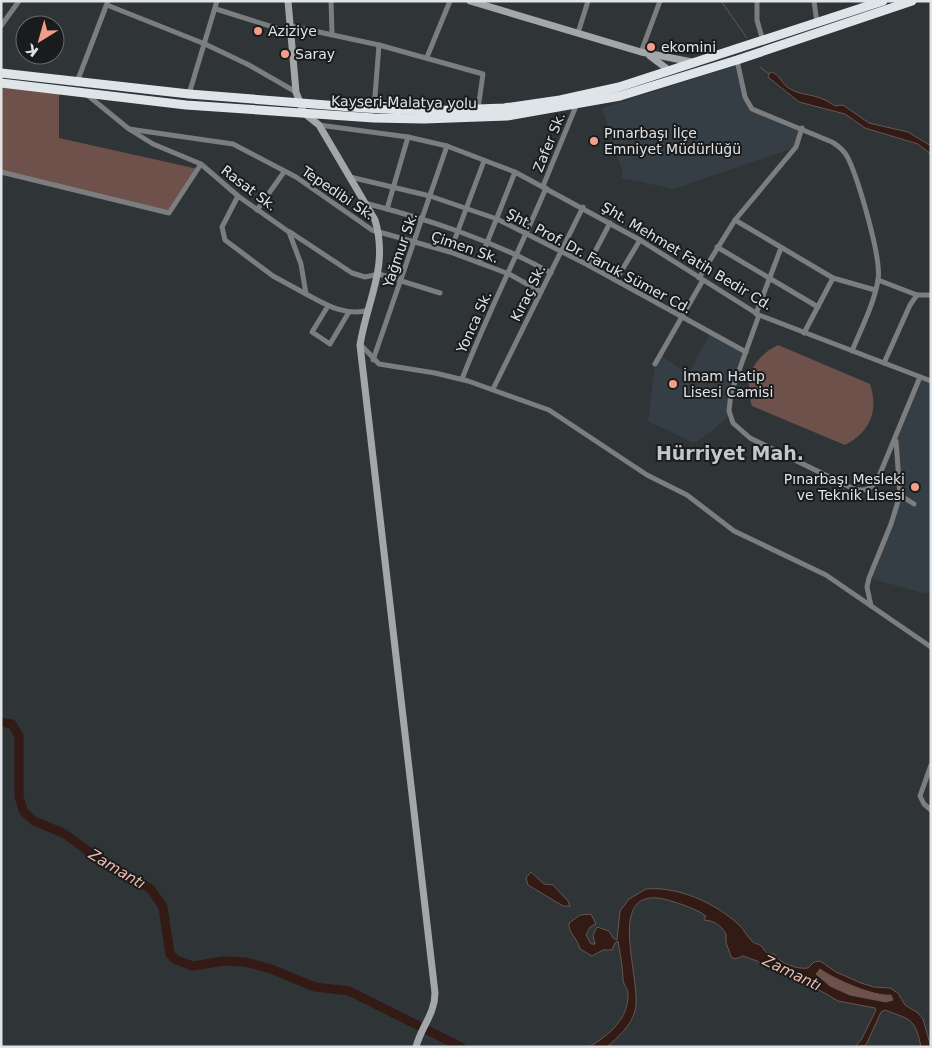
<svg xmlns="http://www.w3.org/2000/svg" width="932" height="1048" viewBox="0 0 932 1048" font-family="'DejaVu Sans',sans-serif">
  <style>
    .built { fill: #353e45 }
    .green { fill: #6e514a }
    .water { fill: #331a14; stroke: #675753; fill-rule: evenodd }
    .lines { fill: none; stroke-linecap: round; stroke-linejoin: round }
    .stream { stroke: #675753; stroke-width: 1 }
    .river { stroke: #331a14; stroke-width: 9 }
    .street { stroke: #7b7d7f; stroke-width: 5 }
    .secondary { stroke: #a3a7a9; stroke-width: 7 }
    .highway { stroke: #dee4e8; stroke-width: 9 }
    .poi-dot { fill: #f49e8a; stroke: #191b1c; stroke-width: 2 }
    .labels { text-anchor: middle; stroke-width: 4; stroke-linejoin: round; paint-order: stroke }
    .poi-label { font-size: 14px; fill: #e1e4e6; stroke: #191b1c; text-anchor: start }
    .street-label { font-size: 14px; fill: #e1e4e6; stroke: #191b1c }
    .water-label { font-size: 15px; font-style: italic; fill: #f3b8aa; stroke: #191b1c }
    .district-label { font-size: 19px; font-weight: bold; fill: #c2c7cb; stroke: #191b1c }
  </style>
  <rect width="100%" height="100%" fill="#2f3437"/>
  <!-- built -->
  <g class="built">
    <path d="M 738,65 L 743,89 L 752,109 L 802,128 L 796,147 L 674,189 L 621,178 L 623,174 L 602,108 Z"/>
    <path d="M 711,333 L 746,352 L 731,393 L 730,416 L 697,442 L 691,442 L 648,421 L 655,364 L 661,355 L 688,374 Z"/>
    <path d="M 920,377 L 931,381 L 931,592 L 923,593 L 869,578 L 900,495 L 896,439 Z"/>
  </g>
  <!-- green -->
  <g class="green">
    <path d="M 1,83 L 59,89 L 59,138 L 198,169 L 169,213 L 1,172 Z"/>
    <path d="M 778,345 L 870,384 C 879,411 870,432 845,445 L 752,406 C 743,379 753,357 778,345 Z"/>
    <path d="M 820,969 C 834,980 873,996 891,995 L 893,1000 L 886,1002 L 850,995 L 830,986 L 816,974 Z"/>
  </g>
  <!-- water -->
  <g class="water">
    <path d="M 770,72 C 780,74 780,81 787,87 C 800,97 817,92 835,106 L 843,105 L 869,123 L 908,132 L 931,146 L 931,154 L 918,144 L 865,128 L 845,114 L 799,102 L 768,77 Z"/>
    <path d="M 531,872 L 544,884 L 553,885 L 568,901 L 570,906 L 563,906 L 528,885 L 526,878 Z"/>
    <path d="M 646,889 C 678,886 715,903 738,924 C 744,929 747,937 753,942 C 757,945 756,943 760,945 C 766,950 764,955 774,954 C 779,963 798,970 808,968 L 814,962 L 820,961 L 836,972 L 861,983 L 874,987 L 890,988 L 898,993 L 905,1005 L 918,1013 L 923,1019 L 931,1047 L 921,1047 C 915,1017 910,1020 885,1010 L 881,1012 L 866,1045 L 855,1047 L 861,1040 L 876,1010 L 875,1008 L 838,1001 L 816,988 L 786,977 L 757,961 L 743,956 L 735,959 L 731,957 L 726,942 L 726,934 C 720,924 714,921 704,920 L 706,916 C 695,908 678,903 664,899 C 603,886 643,981 635,1011 C 631,1026 618,1037 607,1047 L 589,1047 C 609,1035 629,1019 628,993 C 628,988 623,985 623,979 C 623,967 620,954 618,941 L 615,943 L 612,950 L 603,950 L 592,956 L 580,949 C 578,939 568,933 569,923 L 580,915 L 591,914 L 596,924 L 590,927 L 586,935 L 591,944 L 595,944 L 593,935 L 597,927 L 609,931 L 613,938 L 617,940 L 620,911 L 629,899 ZM 820,969 C 834,979 874,997 891,995 L 893,1000 L 886,1002 L 850,995 L 830,986 L 816,974 Z"/>
  </g>
  <g class="lines">
    <!-- stream -->
    <g class="stream">
      <path d="M 721,1 L 747,38"/>
      <path d="M 760,67 L 769,74"/>
    </g>
    <!-- river -->
    <path class="river" d="M 1,722 L 12,724 L 19,736 L 19,797 L 24,812 L 34,821 L 65,834 L 111,868 L 150,888 L 163,907 L 170,954 L 176,960 L 193,966 L 224,961 L 245,962 L 271,969 L 315,987 L 349,991 L 461,1047"/>
    <!-- street -->
    <g class="street">
      <path d="M 331,1 L 332,33"/>
      <path d="M 757,1 L 757,20 L 763,41"/>
      <path d="M 814,1 L 817,23"/>
      <path d="M 107,5 L 205,44 L 249,65 L 296,92"/>
      <path d="M 216,9 L 292,33"/>
      <path d="M 1,26 L 19,1"/>
      <path d="M 291,26 L 379,45 L 483,74 L 478,109"/>
      <path d="M 578,33 L 588,1"/>
      <path d="M 641,52 L 660,1"/>
      <path d="M 427,57 L 450,1"/>
      <path d="M 737,60 L 745,97 L 752,109 L 832,142 C 839,146 844,150 848,158 C 858,179 882,258 878,280 C 874,304 861,329 852,351"/>
      <path d="M 77,82 L 108,1"/>
      <path d="M 86,94 L 129,129 L 153,144 L 201,164 L 238,196 L 289,232 L 301,264 L 306,294 C 326,305 346,317 369,310"/>
      <path d="M 189,94 L 217,1"/>
      <path d="M 374,109 L 379,45"/>
      <path d="M 319,125 L 408,137 L 447,146 L 515,172 L 640,240 L 759,315 L 931,381"/>
      <path d="M 129,129 L 233,144 L 296,177 L 372,230 L 450,252 L 509,274 L 541,292"/>
      <path d="M 1,172 L 169,213 L 201,164"/>
      <path d="M 350,177 L 430,196 L 497,219 L 588,265 L 746,352"/>
      <path d="M 543,186 L 576,106"/>
      <path d="M 238,196 L 222,227 L 225,240 L 273,276 L 306,294"/>
      <path d="M 365,203 C 430,220 492,240 551,273"/>
      <path d="M 387,209 L 408,137"/>
      <path d="M 257,210 L 284,172"/>
      <path d="M 735,220 L 833,278 L 875,290"/>
      <path d="M 290,232 L 352,273 L 365,277 L 379,274 L 440,293"/>
      <path d="M 717,247 L 818,307"/>
      <path d="M 450,252 L 484,161"/>
      <path d="M 479,263 L 515,172"/>
      <path d="M 588,265 L 610,223"/>
      <path d="M 699,278 L 735,220 L 796,147 L 802,128"/>
      <path d="M 616,280 L 640,240"/>
      <path d="M 878,280 L 917,295 L 931,295"/>
      <path d="M 328,306 L 312,332 L 330,344 L 349,312"/>
      <path d="M 756,314 L 781,248"/>
      <path d="M 759,315 L 731,393 L 729,411 L 733,423 L 750,438 L 854,489 C 865,492 870,489 877,481 L 920,377"/>
      <path d="M 804,333 L 833,278"/>
      <path d="M 361,345 L 379,364 L 435,373 L 468,381 L 549,410 L 647,475 L 687,495 L 734,531 L 826,575 L 931,647"/>
      <path d="M 373,360 L 447,146"/>
      <path d="M 884,363 L 910,305 L 917,295"/>
      <path d="M 655,364 L 703,280"/>
      <path d="M 462,379 C 487,314 519,252 546,188"/>
      <path d="M 493,389 L 583,207"/>
      <path d="M 900,495 L 914,504"/>
      <path d="M 871,606 L 867,587 L 869,578 L 891,524 L 900,495 L 896,441"/>
      <path d="M 931,765 L 920,796 L 924,804 L 931,810"/>
    </g>
    <!-- secondary -->
    <g class="secondary">
      <path d="M 288,1 L 296,92 L 304,113 L 319,125 L 375,220 C 389,267 367,300 360,345 L 435,993 C 435,1014 421,1027 416,1047"/>
      <path d="M 470,1 L 641,52 L 692,62"/>
      <path d="M 650,56 L 670,71"/>
    </g>
    <!-- highway -->
    <g class="highway">
      <path d="M 1,73 L 189,94 L 364,108 L 426,111 L 504,108 L 560,100 L 619,87 L 883,1"/>
      <path d="M 1,83 L 186,105 L 374,118 L 424,119 L 507,116 L 620,96 L 737,60 L 912,1"/>
    </g>
  </g>
  <!-- markers -->
  <g class="poi-dot">
    <circle cx="258" cy="31" r="5"/>
    <circle cx="651" cy="47" r="5"/>
    <circle cx="285" cy="54" r="5"/>
    <circle cx="594" cy="141" r="5"/>
    <circle cx="673" cy="384" r="5"/>
    <circle cx="915" cy="487" r="5"/>
  </g>
  <g class="labels">
    <!-- poi labels -->
    <g class="poi-label">
      <text x="268" y="36">Aziziye</text>
      <text x="661" y="52">ekomini</text>
      <text x="295" y="59">Saray</text>
      <text x="604" y="138">Pınarbaşı İlçe<tspan x="604" dy="16">Emniyet Müdürlüğü</tspan></text>
      <text x="683" y="381">İmam Hatip<tspan x="683" dy="16">Lisesi Camisi</tspan></text>
      <text x="905" y="484" text-anchor="end">Pınarbaşı Mesleki<tspan x="905" dy="16">ve Teknik Lisesi</tspan></text>
    </g>
    <!-- street labels -->
    <g class="street-label">
      <text transform="translate(404 102) rotate(1)" y="5">Kayseri-Malatya yolu</text>
      <text transform="translate(549 142) rotate(-68)" y="5">Zafer Sk.</text>
      <text transform="translate(249 188) rotate(37)" y="5">Rasat Sk.</text>
      <text transform="translate(338 193) rotate(34)" y="5">Tepedibi Sk.</text>
      <text transform="translate(465 247) rotate(19)" y="5">Çimen Sk.</text>
      <text transform="translate(400 250) rotate(-71)" y="5">Yağmur Sk.</text>
      <text transform="translate(687 256) rotate(31)" y="5">Şht. Mehmet Fatih Bedir Cd.</text>
      <text transform="translate(599 261) rotate(28)" y="5">Şht. Prof. Dr. Faruk Sümer Cd.</text>
      <text transform="translate(528 293) rotate(-64)" y="5">Kıraç Sk.</text>
      <text transform="translate(474 322) rotate(-66)" y="5">Yonca Sk.</text>
    </g>
    <!-- water labels -->
    <g class="water-label">
      <text transform="translate(117 869) rotate(31)" y="5">Zamantı</text>
      <text transform="translate(792 973) rotate(26)" y="5">Zamantı</text>
    </g>
    <!-- district labels -->
    <g class="district-label">
      <text x="730" y="460">Hürriyet Mah.</text>
    </g>
  </g>
  <!-- border -->
  <rect width="932" height="1048" fill="none" stroke="#e1e4e6" stroke-width="5"/>
  <!-- north arrow -->
  <g transform="translate(40 40) rotate(217)"><circle r="24" fill="#191b1c" stroke="#696b6d"/>
  <path d="M0-4L9 19L0 12L-9 19Z" fill="#f49e8a"/>
  <text y="-8" font-size="14" font-weight="bold" text-anchor="middle" fill="#e1e4e6">K</text>
  </g>
</svg>
